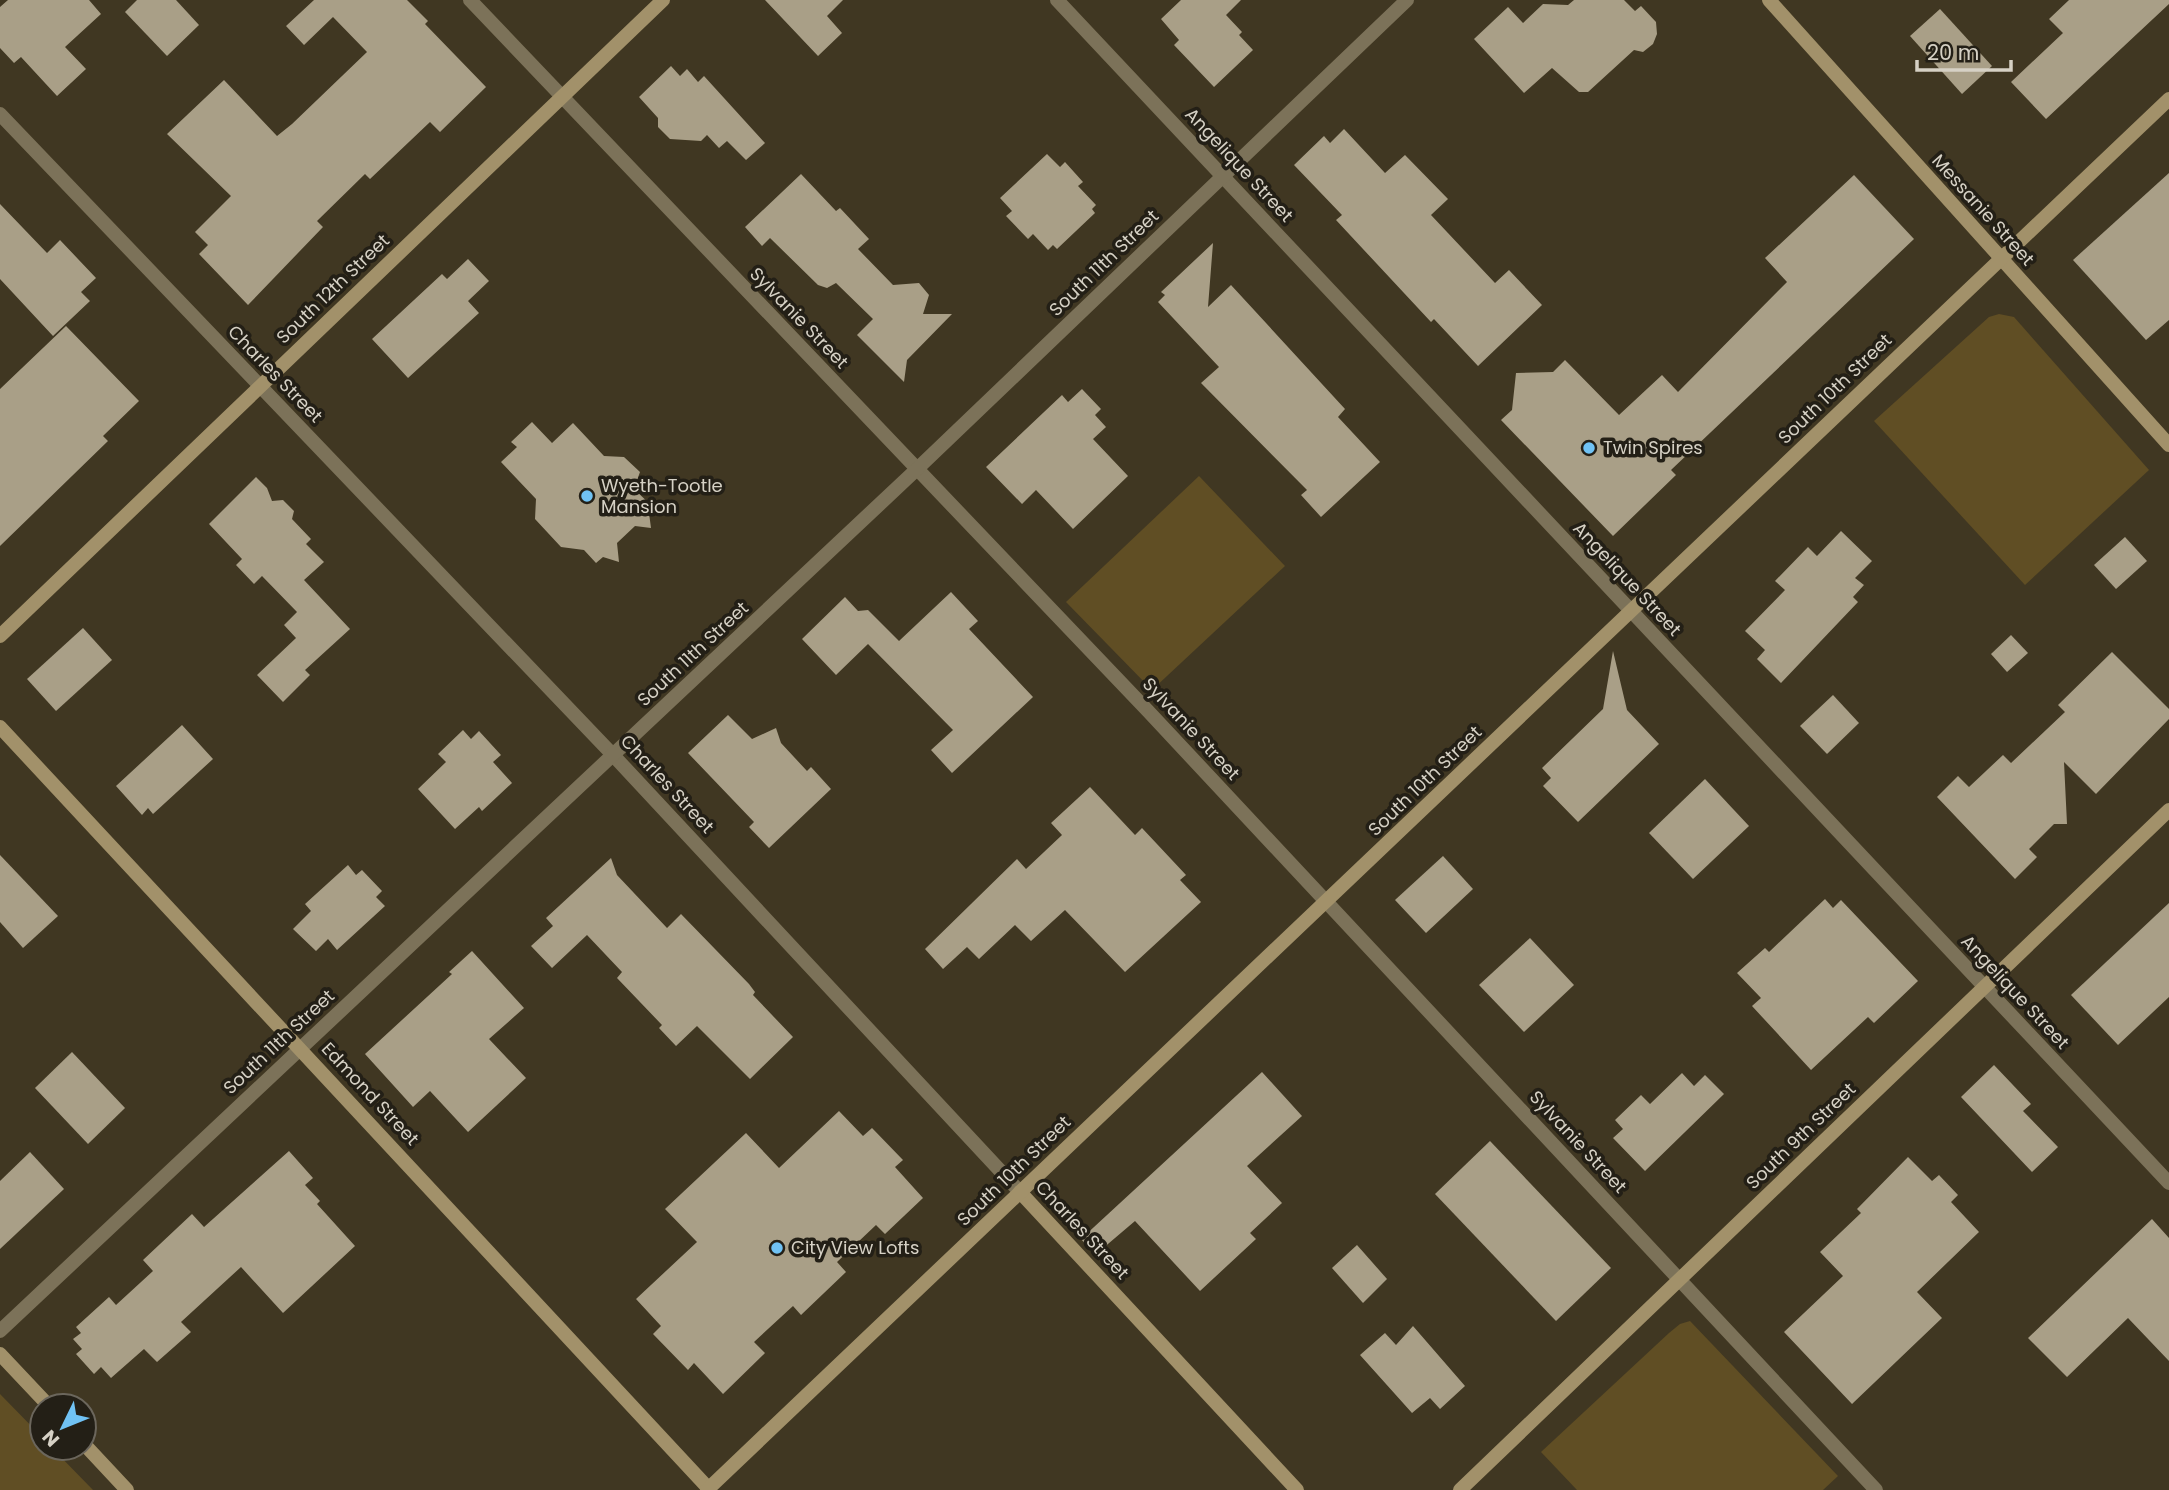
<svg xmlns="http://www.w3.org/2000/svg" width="2169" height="1490" viewBox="0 0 2169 1490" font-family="Poppins,sans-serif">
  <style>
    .green { fill: #604e24 }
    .building { fill: #a99f87 }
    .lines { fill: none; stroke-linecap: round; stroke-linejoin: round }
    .street { stroke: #7c7259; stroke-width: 14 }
    .secondary { stroke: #a2916a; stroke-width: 14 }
    .poi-dot { fill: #70c2f4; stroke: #231f16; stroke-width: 2.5 }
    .labels { text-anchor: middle; stroke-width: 7; stroke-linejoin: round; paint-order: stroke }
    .street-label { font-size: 18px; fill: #d6d1c5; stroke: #231f16 }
    .poi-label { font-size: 18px; fill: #d6d1c5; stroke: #231f16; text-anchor: start }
  </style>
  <rect width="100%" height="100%" fill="#403722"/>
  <!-- green -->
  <g class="green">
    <path d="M 1999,314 L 2014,317 L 2149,470 L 2025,585 L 1874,421 L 1989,317 Z"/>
    <path d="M 1199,476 L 1285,566 L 1152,690 L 1066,602 Z"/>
    <path d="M 1690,1321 L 1838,1476 L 1823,1490 L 1577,1490 L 1541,1452 L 1669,1333 L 1680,1324 Z"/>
    <path d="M 0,1394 L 42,1437 L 42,1448 L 52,1448 L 93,1490 L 0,1490 Z"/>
  </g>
  <!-- building -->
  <g class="building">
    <path d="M 8,0 L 89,0 L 101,14 L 65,47 L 86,69 L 57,96 L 21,57 L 14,63 L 0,48 L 0,7 Z"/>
    <path d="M 137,0 L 176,0 L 199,25 L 167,56 L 125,12 Z"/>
    <path d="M 314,0 L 407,0 L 428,21 L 425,24 L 486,87 L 440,132 L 430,122 L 370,179 L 365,174 L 317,221 L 323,227 L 248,305 L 199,254 L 208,245 L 195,232 L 231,196 L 167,134 L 224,80 L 277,136 L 292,124 L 367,52 L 333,17 L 304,45 L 286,26 Z"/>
    <path d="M 765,0 L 843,0 L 827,16 L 842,33 L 818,56 Z"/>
    <path d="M 1181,0 L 1241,0 L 1226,15 L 1242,32 L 1239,35 L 1253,50 L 1214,87 L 1174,45 L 1179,40 L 1161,19 Z"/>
    <path d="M 1574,0 L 1624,0 L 1635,11 L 1641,6 L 1656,22 L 1657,34 L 1653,44 L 1643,52 L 1634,50 L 1588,92 L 1579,92 L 1552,68 L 1524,93 L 1474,39 L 1508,7 L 1523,23 L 1543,4 L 1568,5 Z"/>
    <path d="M 2069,0 L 2169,0 L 2169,4 L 2046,119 L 2011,82 L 2063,33 L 2049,19 Z"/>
    <path d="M 1940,9 L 1992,66 L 1962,94 L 1910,36 Z"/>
    <path d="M 671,66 L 680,76 L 687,69 L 698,82 L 704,76 L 765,143 L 746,160 L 727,141 L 719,148 L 707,135 L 701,141 L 670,139 L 658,127 L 658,118 L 639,97 Z"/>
    <path d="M 1344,129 L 1385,173 L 1405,155 L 1448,199 L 1431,215 L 1495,283 L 1509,270 L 1542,305 L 1478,366 L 1434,319 L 1431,322 L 1336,220 L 1342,215 L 1294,165 L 1324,136 L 1330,143 Z"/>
    <path d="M 1047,154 L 1060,167 L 1065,162 L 1083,182 L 1078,186 L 1096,205 L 1092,209 L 1095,213 L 1057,249 L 1053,245 L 1048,250 L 1033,234 L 1028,239 L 1006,216 L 1012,211 L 1000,198 Z"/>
    <path d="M 2169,173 L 2169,320 L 2146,340 L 2073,260 Z"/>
    <path d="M 801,174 L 836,211 L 840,208 L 869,239 L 858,249 L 893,285 L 919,283 L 929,295 L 923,314 L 952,314 L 907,360 L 904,382 L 857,335 L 873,319 L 836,283 L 827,288 L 818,285 L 770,238 L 762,246 L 745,227 Z"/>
    <path d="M 1854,175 L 1914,239 L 1671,470 L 1676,475 L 1613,536 L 1501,420 L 1512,410 L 1516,373 L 1553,372 L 1565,360 L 1619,415 L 1662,375 L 1678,392 L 1787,282 L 1765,258 Z"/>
    <path d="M 0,204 L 47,253 L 60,240 L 96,278 L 81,292 L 90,301 L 53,336 L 0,279 Z"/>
    <path d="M 1213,243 L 1208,307 L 1231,285 L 1345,409 L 1338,417 L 1380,462 L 1321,517 L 1301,495 L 1307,490 L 1201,383 L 1219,367 L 1158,302 L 1165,295 L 1161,292 Z"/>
    <path d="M 468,259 L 489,281 L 468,301 L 479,313 L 408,378 L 372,339 L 442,274 L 447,279 Z"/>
    <path d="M 66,326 L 139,401 L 103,436 L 108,441 L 0,546 L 0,389 Z"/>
    <path d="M 1082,389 L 1101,409 L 1095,415 L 1106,427 L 1093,439 L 1128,476 L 1073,529 L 1036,490 L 1022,504 L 986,467 L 1062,395 L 1068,402 Z"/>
    <path d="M 532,422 L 552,443 L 573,423 L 604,456 L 624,457 L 640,472 L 634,489 L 654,508 L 649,513 L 651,528 L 635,526 L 617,543 L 619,562 L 603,557 L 596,563 L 584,550 L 561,547 L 535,519 L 536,499 L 501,462 L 517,447 L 511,442 Z"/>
    <path d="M 256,477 L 267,488 L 272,501 L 283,500 L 294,511 L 292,519 L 311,539 L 306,544 L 324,562 L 304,580 L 350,629 L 305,670 L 310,675 L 283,702 L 257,675 L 296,638 L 284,625 L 297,612 L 262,576 L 254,584 L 236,565 L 242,559 L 209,524 Z"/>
    <path d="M 1841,531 L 1872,561 L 1855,578 L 1864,585 L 1853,597 L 1858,602 L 1781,683 L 1757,659 L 1765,650 L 1745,631 L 1785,590 L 1775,581 L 1808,547 L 1817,556 Z"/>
    <path d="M 2125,537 L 2147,561 L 2116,589 L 2094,565 Z"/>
    <path d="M 951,592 L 978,621 L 969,629 L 1033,697 L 952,773 L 931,750 L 953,730 L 868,644 L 836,675 L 802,639 L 845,597 L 858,611 L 868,610 L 899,641 Z"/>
    <path d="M 83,628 L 112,660 L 56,711 L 27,679 Z"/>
    <path d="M 2011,635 L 2028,653 L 2007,672 L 1991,654 Z"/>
    <path d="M 1613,651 L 1627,710 L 1659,744 L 1578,822 L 1543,786 L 1551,778 L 1542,768 L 1603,709 Z"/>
    <path d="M 2112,652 L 2169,709 L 2169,719 L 2096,794 L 2064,762 L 2067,824 L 2054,824 L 2029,849 L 2037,857 L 2015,879 L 1937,797 L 1958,776 L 1969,787 L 2003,755 L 2011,763 L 2065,712 L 2058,705 Z"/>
    <path d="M 1833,695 L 1859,723 L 1827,754 L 1800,726 Z"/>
    <path d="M 728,715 L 752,739 L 776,728 L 781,743 L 807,771 L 811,767 L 831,789 L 769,848 L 749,827 L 754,822 L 688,753 Z"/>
    <path d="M 182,725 L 213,759 L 153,814 L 148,808 L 142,815 L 116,786 Z"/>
    <path d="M 463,730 L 471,739 L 479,731 L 501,755 L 493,762 L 512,783 L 482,811 L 479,807 L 455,829 L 418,789 L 446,762 L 438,754 Z"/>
    <path d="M 1705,779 L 1749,826 L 1693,879 L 1649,833 Z"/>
    <path d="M 1090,787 L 1135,835 L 1142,828 L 1186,875 L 1180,880 L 1201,902 L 1125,972 L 1065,910 L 1031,941 L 1015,925 L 979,959 L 967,947 L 943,969 L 925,949 L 1017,859 L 1026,869 L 1062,835 L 1051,823 Z"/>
    <path d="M 0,855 L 58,916 L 23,948 L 0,922 Z"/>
    <path d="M 1443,856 L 1473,889 L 1426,933 L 1395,900 Z"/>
    <path d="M 611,858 L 617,875 L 667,928 L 681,914 L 749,984 L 755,992 L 753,995 L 793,1037 L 750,1079 L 697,1026 L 676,1046 L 659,1028 L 662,1025 L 617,978 L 622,972 L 587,935 L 552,968 L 531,946 L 553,926 L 546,918 Z"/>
    <path d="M 348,865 L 356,875 L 362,870 L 382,891 L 376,897 L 385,906 L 337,950 L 328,939 L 316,951 L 293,929 L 311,911 L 305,904 Z"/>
    <path d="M 1825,899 L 1833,908 L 1841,900 L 1918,981 L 1874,1023 L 1868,1017 L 1811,1070 L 1752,1006 L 1761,998 L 1737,973 L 1765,948 L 1769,952 Z"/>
    <path d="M 2169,903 L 2169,997 L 2118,1045 L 2071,995 Z"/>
    <path d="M 1530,938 L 1574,985 L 1524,1032 L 1479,985 Z"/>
    <path d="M 472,951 L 524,1008 L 489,1039 L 526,1078 L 468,1132 L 430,1091 L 413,1107 L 365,1054 L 452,974 L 449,972 Z"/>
    <path d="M 72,1052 L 125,1108 L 88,1144 L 35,1088 Z"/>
    <path d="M 1994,1065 L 2031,1104 L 2023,1111 L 2058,1147 L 2032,1172 L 1961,1097 Z"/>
    <path d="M 1262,1072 L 1302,1116 L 1247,1166 L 1282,1203 L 1250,1233 L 1256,1239 L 1200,1291 L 1135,1221 L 1095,1255 L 1081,1239 Z"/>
    <path d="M 1682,1073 L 1694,1086 L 1705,1075 L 1724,1094 L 1645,1171 L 1613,1138 L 1623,1129 L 1615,1120 L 1641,1095 L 1650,1104 Z"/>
    <path d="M 839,1111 L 863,1136 L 872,1128 L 903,1160 L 895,1167 L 923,1198 L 885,1234 L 876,1225 L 837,1262 L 846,1272 L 801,1315 L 793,1306 L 754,1342 L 765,1353 L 723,1394 L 694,1363 L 688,1370 L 653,1334 L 661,1326 L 636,1299 L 697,1242 L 665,1209 L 746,1133 L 779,1168 Z"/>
    <path d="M 1490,1141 L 1611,1268 L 1556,1321 L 1435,1194 Z"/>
    <path d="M 289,1151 L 313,1178 L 305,1185 L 320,1201 L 317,1204 L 355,1246 L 283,1313 L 241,1267 L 181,1322 L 191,1332 L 157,1362 L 144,1349 L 111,1378 L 101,1367 L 94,1374 L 76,1354 L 82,1349 L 73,1339 L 81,1333 L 76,1327 L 109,1297 L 116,1305 L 153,1271 L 143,1260 L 192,1214 L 204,1227 Z"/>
    <path d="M 30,1152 L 64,1189 L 0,1249 L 0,1181 Z"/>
    <path d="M 1908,1157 L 1932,1181 L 1939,1175 L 1958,1195 L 1951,1202 L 1979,1232 L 1917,1292 L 1942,1318 L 1852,1404 L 1784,1332 L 1843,1276 L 1820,1252 L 1861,1213 L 1857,1209 Z"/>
    <path d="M 2152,1219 L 2169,1238 L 2169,1361 L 2128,1318 L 2067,1377 L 2028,1338 Z"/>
    <path d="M 1357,1245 L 1387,1279 L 1363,1303 L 1332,1268 Z"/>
    <path d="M 1413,1326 L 1465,1386 L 1440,1409 L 1430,1398 L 1412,1413 L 1360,1355 L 1385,1333 L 1396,1345 Z"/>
  </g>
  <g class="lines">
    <!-- street -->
    <g class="street">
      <path d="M 470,0 L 1148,711 L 1876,1490"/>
      <path d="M 1057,0 L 2169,1183"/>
      <path d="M 0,114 L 613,755 L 1020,1192"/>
      <path d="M 0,1331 L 917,469 L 1407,0"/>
    </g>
    <!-- secondary -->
    <g class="secondary">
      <path d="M 1769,0 L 2169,445"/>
      <path d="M 0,636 L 663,0"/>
      <path d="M 0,727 L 710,1490"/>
      <path d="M 1020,1192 L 1297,1490"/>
      <path d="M 0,1354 L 49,1406"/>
      <path d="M 84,1444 L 127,1490"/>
      <path d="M 707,1490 L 2169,99"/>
      <path d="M 1460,1490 L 2169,810"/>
    </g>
  </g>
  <!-- markers -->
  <g class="poi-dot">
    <circle cx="1589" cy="448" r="7"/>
    <circle cx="587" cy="496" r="7"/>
    <circle cx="777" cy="1248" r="7"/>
  </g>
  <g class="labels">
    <!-- street labels -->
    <g class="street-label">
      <text transform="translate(1239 165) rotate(47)" y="6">Angelique Street</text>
      <text transform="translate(1983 210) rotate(48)" y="6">Messanie Street</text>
      <text transform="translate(1104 263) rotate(-44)" y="6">South 11th Street</text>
      <text transform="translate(333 289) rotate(-44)" y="6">South 12th Street</text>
      <text transform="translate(799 318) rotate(46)" y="6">Sylvanie Street</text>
      <text transform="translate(275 374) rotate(46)" y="6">Charles Street</text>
      <text transform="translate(1835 389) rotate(-44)" y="6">South 10th Street</text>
      <text transform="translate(1627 579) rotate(47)" y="6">Angelique Street</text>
      <text transform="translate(693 654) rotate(-43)" y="6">South 11th Street</text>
      <text transform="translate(1191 729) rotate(47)" y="6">Sylvanie Street</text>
      <text transform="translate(1425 781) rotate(-44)" y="6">South 10th Street</text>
      <text transform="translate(667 784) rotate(47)" y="6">Charles Street</text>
      <text transform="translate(2015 992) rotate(47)" y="6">Angelique Street</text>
      <text transform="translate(279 1042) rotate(-43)" y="6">South 11th Street</text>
      <text transform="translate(370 1094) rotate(47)" y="6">Edmond Street</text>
      <text transform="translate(1801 1136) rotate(-44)" y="6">South 9th Street</text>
      <text transform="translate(1578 1142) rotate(47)" y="6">Sylvanie Street</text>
      <text transform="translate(1014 1171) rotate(-44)" y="6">South 10th Street</text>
      <text transform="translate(1082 1230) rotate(47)" y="6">Charles Street</text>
    </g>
    <!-- poi labels -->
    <g class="poi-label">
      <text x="1603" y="454">Twin Spires</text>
      <text x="601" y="492">Wyeth-Tootle<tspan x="601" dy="21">Mansion</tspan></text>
      <text x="791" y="1254">City View Lofts</text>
    </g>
  </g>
  <!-- north arrow -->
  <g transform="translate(63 1427) rotate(227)"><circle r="33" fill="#231f16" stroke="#6b665c" stroke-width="2"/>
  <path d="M0-5L12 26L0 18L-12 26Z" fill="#70c2f4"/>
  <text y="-10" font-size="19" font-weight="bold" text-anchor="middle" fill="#d6d1c5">N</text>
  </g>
  <!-- scale -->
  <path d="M1917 60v10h94v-10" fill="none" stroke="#d6d1c5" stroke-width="3.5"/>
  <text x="1927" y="60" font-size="21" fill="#d6d1c5" stroke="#231f16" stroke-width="5" paint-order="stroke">20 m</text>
</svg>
